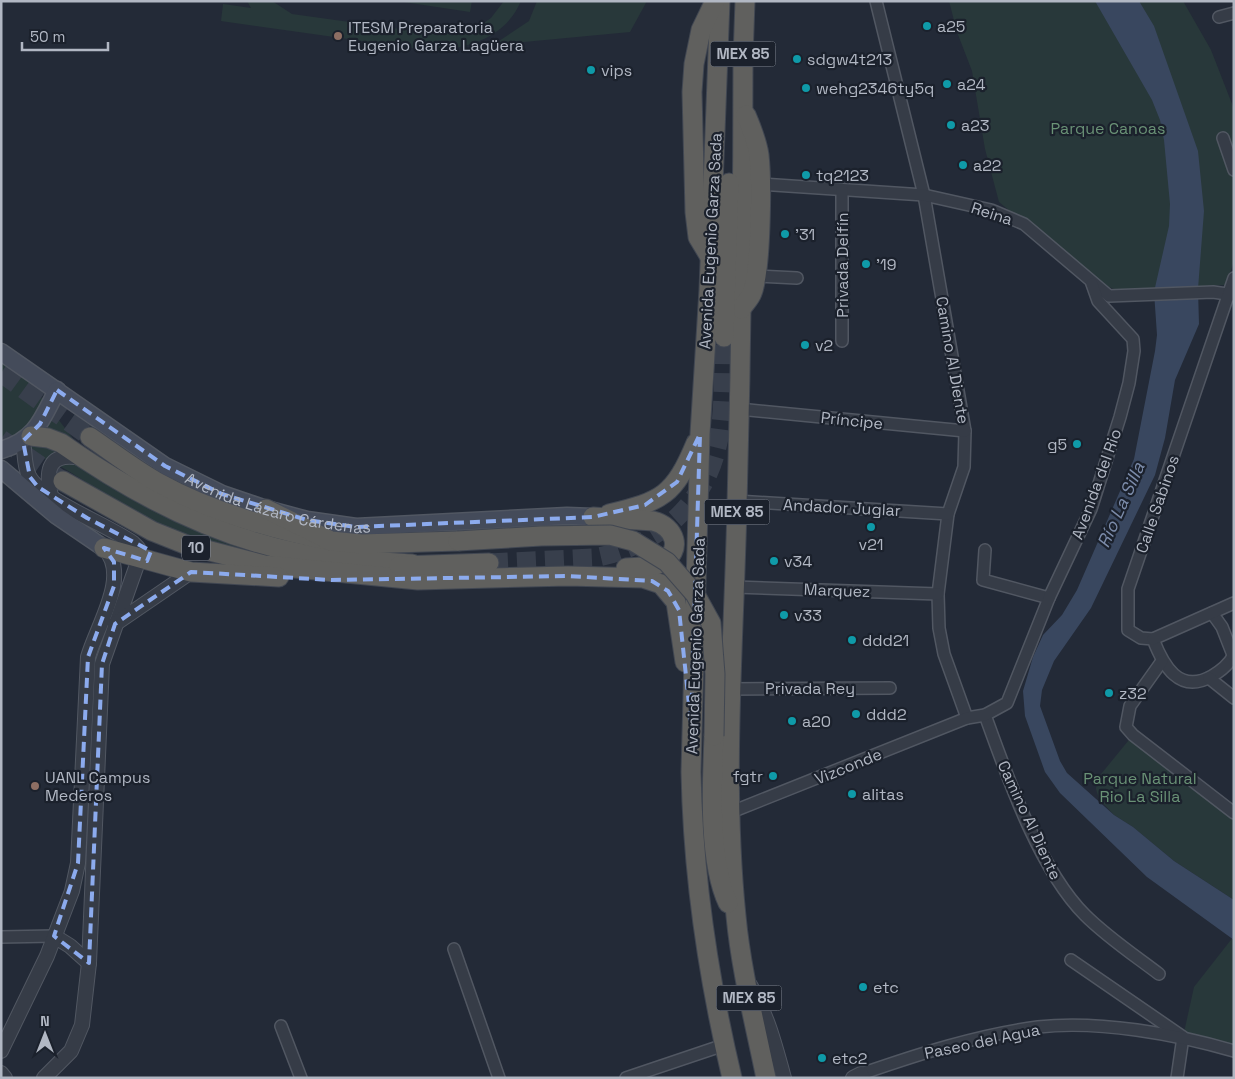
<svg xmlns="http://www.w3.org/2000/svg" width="1235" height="1079" viewBox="0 0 1235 1079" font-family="'Space Grotesk',sans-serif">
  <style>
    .green { fill: #28383a }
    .water { fill: #39475f }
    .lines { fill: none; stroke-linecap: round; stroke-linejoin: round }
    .trunk-tunnel { stroke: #383f4c; stroke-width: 19; stroke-dasharray: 19 9; stroke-linecap: butt }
    .minor-casing { stroke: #515762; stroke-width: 14 }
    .tertiary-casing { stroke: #515762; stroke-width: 16 }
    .secondary-casing { stroke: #515762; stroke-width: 19 }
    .trunk-casing { stroke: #414752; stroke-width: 21 }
    .minor { stroke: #363c47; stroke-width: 11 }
    .tertiary { stroke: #363c47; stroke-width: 14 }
    .secondary { stroke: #444b5a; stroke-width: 16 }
    .trunk { stroke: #60605e; stroke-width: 19 }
    .trunk-bridge-casing { stroke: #414752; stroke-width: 21; stroke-linecap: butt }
    .trunk-bridge { stroke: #60605e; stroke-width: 19 }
    .marked { fill: none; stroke: #8cabee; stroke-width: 4; stroke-dasharray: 10 6; stroke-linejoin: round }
    .culture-dot { fill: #0f9aa8; stroke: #1b212c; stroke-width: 2 }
    .education-dot { fill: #8d6e63; stroke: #1b212c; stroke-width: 2 }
    .labels { text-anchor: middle; stroke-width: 4.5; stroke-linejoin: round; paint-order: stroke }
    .shield { fill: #1b212c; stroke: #848a96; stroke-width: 1 }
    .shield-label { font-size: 15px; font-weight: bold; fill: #b1b7c3 }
    .poi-label { font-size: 16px; fill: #b1b7c3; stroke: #1b212c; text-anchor: start }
    .park-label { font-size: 16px; fill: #6a9276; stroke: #1b212c }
    .street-label { font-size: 16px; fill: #b1b7c3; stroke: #1b212c }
    .water-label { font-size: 18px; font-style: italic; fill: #7c8caa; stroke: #1b212c }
  </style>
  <rect width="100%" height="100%" fill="#232a37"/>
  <!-- green -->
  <g class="green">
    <path d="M 247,1 L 272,1 L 292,14 L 436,34 L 461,33 L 478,27 L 491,18 L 504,1 L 521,1 C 505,38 470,47 434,51 L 221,21 L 223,4 L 251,8 Z"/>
    <path d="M 397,1 L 472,1 L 470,12 Z"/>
    <path d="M 537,1 L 647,1 L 630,32 L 493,45 L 529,21 Z"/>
    <path d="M 949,1 L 1183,1 L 1211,50 L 1234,109 L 1234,261 L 1226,285 L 1117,290 L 1103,285 L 1080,269 L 999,202 L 985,149 L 972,71 L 957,32 Z"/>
    <path d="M 1,361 L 19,368 L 84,453 L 153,499 L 325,561 C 267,554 208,547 155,523 C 125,509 98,489 70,472 C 49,459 24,451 1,440 Z"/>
    <path d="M 1133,735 L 1234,813 L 1234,900 L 1174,861 L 1133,827 L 1114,815 L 1099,799 L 1096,789 L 1097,779 Z"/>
    <path d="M 1234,936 L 1234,1051 L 1183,1037 L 1194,987 Z"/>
  </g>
  <!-- water -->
  <path class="water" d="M 1095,1 L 1139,1 L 1154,26 L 1198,151 L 1204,211 L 1198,289 L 1199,324 L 1175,380 L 1165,438 L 1155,475 L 1091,608 L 1054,661 L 1042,690 L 1040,706 L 1060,761 L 1067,773 L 1114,815 L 1133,827 L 1174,861 L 1234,900 L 1234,940 L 1147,877 L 1060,793 L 1045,772 L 1025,716 L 1023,691 L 1033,657 L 1043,635 L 1062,615 L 1077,590 L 1134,459 L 1155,351 L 1157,335 L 1154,292 L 1169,226 L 1170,204 L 1164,140 L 1160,120 L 1152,100 Z"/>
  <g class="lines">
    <!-- trunk-tunnel -->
    <g class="trunk-tunnel">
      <path d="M 1,373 L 90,437"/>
      <path d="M 1,439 L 63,481"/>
      <path d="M 489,563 L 594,558 C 652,547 701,510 716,451 C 725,418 723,371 724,337"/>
    </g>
    <defs>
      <g id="minor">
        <path d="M 876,1 L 924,195 L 965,431 L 964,467 L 948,514 L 938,594 L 939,628 L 944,654 L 967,718"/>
        <path d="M 1219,17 L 1234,13"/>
        <path d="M 1223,138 L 1234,170"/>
        <path d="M 760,184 L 924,195 L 991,210 L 1024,224 L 1109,296 L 1213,292 L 1234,295"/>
        <path d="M 756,276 L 797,278"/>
        <path d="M 1234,278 L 1128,589 L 1128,630 L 1141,638 L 1153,639 C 1163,665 1179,695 1212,676 C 1221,671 1229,664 1234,655"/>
        <path d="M 842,341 L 842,190"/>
        <path d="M 739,409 L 965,431"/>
        <path d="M 737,501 L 948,514"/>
        <path d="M 985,550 L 983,580 L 1049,598"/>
        <path d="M 735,587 L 938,594"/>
        <path d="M 1212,613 L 1222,627 L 1233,655"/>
        <path d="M 1153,639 L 1234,603"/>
        <path d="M 1162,661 L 1130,706 L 1126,727 L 1133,735 L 1234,813"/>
        <path d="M 1209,678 L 1234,698"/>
        <path d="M 730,689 L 890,688"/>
        <path d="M 985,715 C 1007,776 1039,869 1085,915 C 1107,937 1134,955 1159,974"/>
        <path d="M 729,813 L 967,718 L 985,715 L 1007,703 L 1049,598 L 1091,509 L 1120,417 L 1129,383 L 1134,351 L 1133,339 L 1098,301 L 1092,284"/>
        <path d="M 1,937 L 54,936"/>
        <path d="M 454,949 L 499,1078"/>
        <path d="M 1071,960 L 1183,1037 L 1177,1078"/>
        <path d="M 281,1026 L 301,1078"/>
        <path d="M 861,1074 C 919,1054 977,1035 1038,1027 C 1098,1020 1176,1034 1234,1051"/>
        <path d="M 626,1078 L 724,1045"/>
      </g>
      <g id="tertiary">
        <path d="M 23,441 C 25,452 24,466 29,476 C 41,500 110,526 133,543 L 138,548 L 139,559 L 102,664 L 89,963 L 82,1025 L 71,1051 L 44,1078"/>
        <path d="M 51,496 C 45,469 49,452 81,458"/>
        <path d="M 115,624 L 191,572"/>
        <path d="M 54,936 L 70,946 L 89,963"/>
        <path d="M 750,985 C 767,1014 775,1045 784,1078"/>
        <path d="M 1,1051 L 47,956 L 72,891 L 78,863 L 88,657 C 97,625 131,575 104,548"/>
        <path d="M 1,1073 L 5,1078"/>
        <path d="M 853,1078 L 861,1074 L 863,1078"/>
      </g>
      <g id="secondary">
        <path id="s1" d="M 1,352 L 165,466 L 222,494 L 266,509 L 307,520 L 356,527 L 567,516 L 593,517"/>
        <path d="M 1,450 C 36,440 42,419 57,390"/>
        <path d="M 1,469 L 57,516 L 104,548"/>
      </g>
      <g id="trunk">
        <path d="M 720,1 L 709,290 L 700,434 L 691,772 C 693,875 708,977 732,1078"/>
        <path d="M 745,1 L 743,58 C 743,207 741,356 737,505 C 734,642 722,779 736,916 C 741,970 755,1024 766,1078"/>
        <path d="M 710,257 L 698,237 L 695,212 L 692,92 L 694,64 L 701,30 L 715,1"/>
        <path d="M 741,309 C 744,304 750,299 752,293 C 761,271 762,181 759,155 C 757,141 752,129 746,115"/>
        <path d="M 724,337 L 729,183"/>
        <path d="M 31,436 L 48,438 L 61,443 C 132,493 209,534 294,552 C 332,560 373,561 412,564"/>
        <path d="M 90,437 C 112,452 134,469 157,482 C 211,512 271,529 331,541"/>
        <path d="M 63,481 L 152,531 L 187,545 L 264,565 L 418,580 L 568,576 L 643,578 L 661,584 L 676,602 L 685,662"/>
        <path d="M 266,509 L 331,541 L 361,544 L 458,541"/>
        <path d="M 609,514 C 662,501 674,496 696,443"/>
        <path d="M 593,517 L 653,521 C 675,526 684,551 661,563 C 650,568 637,567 626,568"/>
        <path d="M 104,548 L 191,572 L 279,577"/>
        <path d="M 399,566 L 489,563"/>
        <path d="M 714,736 C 712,783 708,861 728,903"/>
      </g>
    </defs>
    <!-- minor casing -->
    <use href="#minor" class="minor-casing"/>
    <!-- tertiary casing -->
    <use href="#tertiary" class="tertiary-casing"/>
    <!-- secondary casing -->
    <use href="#secondary" class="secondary-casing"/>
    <!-- trunk casing -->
    <use href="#trunk" class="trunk-casing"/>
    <!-- minor -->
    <use href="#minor" class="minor"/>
    <!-- tertiary -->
    <use href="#tertiary" class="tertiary"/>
    <!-- secondary -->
    <use href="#secondary" class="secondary"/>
    <!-- trunk -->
    <use href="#trunk" class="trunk"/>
    <defs>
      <path id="trunk-bridge" d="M 458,541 L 541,536 L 610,535 L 633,541 L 667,562 L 695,594 L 711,623 L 715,674 L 714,736"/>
    </defs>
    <!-- trunk-bridge casing -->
    <use href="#trunk-bridge" class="trunk-bridge-casing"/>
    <!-- trunk-bridge -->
    <use href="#trunk-bridge" class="trunk-bridge"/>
  </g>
  <!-- marked area -->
  <path class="marked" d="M 57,390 L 165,466 L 222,494 L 307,520 L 356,527 L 593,517 L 645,505 L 677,482 L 700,434 L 691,723 L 679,610 L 668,591 L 652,581 L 568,576 L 331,580 L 191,572 L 115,624 L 102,664 L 89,963 L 54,936 L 78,863 L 88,657 L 114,586 L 114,562 L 104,548 L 147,561 L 151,551 L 87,518 L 38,487 L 30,477 L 23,441 L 40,424 Z"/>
  <!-- markers -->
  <g class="culture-dot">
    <circle cx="927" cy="26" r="5"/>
    <circle cx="797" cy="59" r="5"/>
    <circle cx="591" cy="70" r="5"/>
    <circle cx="947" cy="84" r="5"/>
    <circle cx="806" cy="88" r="5"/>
    <circle cx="951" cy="125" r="5"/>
    <circle cx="963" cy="165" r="5"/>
    <circle cx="806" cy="175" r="5"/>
    <circle cx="785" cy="234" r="5"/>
    <circle cx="866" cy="264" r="5"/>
    <circle cx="805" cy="345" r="5"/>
    <circle cx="1077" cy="444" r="5"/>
    <circle cx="871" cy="527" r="5"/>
    <circle cx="774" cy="561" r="5"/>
    <circle cx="784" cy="615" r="5"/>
    <circle cx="852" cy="640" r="5"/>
    <circle cx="1109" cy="693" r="5"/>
    <circle cx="856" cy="714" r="5"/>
    <circle cx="792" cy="721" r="5"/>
    <circle cx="773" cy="776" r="5"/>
    <circle cx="852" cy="794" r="5"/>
    <circle cx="863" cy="987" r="5"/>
    <circle cx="822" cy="1058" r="5"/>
  </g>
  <g class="education-dot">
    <circle cx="338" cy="36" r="5"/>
    <circle cx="35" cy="786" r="5"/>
  </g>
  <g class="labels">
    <!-- shield labels -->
    <g class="shield">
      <rect x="710.5" y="41.5" width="65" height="25" rx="4"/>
      <rect x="704.5" y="499.5" width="65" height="25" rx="4"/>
      <rect x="182" y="535.5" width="28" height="25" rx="4"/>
      <rect x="716.5" y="985.5" width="65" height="25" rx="4"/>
    </g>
    <g class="shield-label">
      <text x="743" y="59">MEX 85</text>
      <text x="737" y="517">MEX 85</text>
      <text x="196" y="553">10</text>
      <text x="749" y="1003">MEX 85</text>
    </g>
    <!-- poi labels -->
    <g class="poi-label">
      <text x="937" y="32">a25</text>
      <text x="348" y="33">ITESM Preparatoria<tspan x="348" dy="18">Eugenio Garza Lagüera</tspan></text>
      <text x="807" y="65">sdgw4t213</text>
      <text x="601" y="76">vips</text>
      <text x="957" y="90">a24</text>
      <text x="816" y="94">wehg2346ty5q</text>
      <text x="961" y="131">a23</text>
      <text x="973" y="171">a22</text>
      <text x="816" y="181">tq2123</text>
      <text x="795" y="240">'31</text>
      <text x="876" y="270">'19</text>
      <text x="815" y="351">v2</text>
      <text x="1067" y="450" text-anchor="end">g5</text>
      <text x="871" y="550" text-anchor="middle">v21</text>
      <text x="784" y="567">v34</text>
      <text x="794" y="621">v33</text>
      <text x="862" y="646">ddd21</text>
      <text x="1119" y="699">z32</text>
      <text x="866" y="720">ddd2</text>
      <text x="802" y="727">a20</text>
      <text x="763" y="782" text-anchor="end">fgtr</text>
      <text x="45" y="783">UANL Campus<tspan x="45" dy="18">Mederos</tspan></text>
      <text x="862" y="800">alitas</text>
      <text x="873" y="993">etc</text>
      <text x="832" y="1064">etc2</text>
    </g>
    <!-- park labels -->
    <g class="park-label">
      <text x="1108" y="134">Parque Canoas</text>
      <text x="1140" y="784">Parque Natural<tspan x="1140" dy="18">Rio La Silla</tspan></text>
    </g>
    <!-- street labels -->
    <g class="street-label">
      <text transform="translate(992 213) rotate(18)" y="6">Reina</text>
      <text transform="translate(710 241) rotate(-87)" y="6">Avenida Eugenio Garza Sada</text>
      <text transform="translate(842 265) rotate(-90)" y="6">Privada Delfín</text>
      <text transform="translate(953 360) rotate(80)" y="6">Camino Al Diente</text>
      <text transform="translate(852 420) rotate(6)" y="6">Príncipe</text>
      <text transform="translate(1096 484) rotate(-70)" y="6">Avenida del Rio</text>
      <text dy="6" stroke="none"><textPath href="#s1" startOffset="320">Avenida Lázaro Cárdenas</textPath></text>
      <text transform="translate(1157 504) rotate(-71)" y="6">Calle Sabinos</text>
      <text transform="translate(842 507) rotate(3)" y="6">Andador Juglar</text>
      <text transform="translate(837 590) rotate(2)" y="6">Marquez</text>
      <text transform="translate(695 646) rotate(-88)" y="6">Avenida Eugenio Garza Sada</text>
      <text x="810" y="694">Privada Rey</text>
      <text transform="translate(848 766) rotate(-22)" y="6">Vizconde</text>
      <text transform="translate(1030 820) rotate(65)" y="6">Camino Al Diente</text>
      <text transform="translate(982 1041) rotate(-12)" y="6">Paseo del Agua</text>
    </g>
    <!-- water labels -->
    <g class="water-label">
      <text transform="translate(1121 505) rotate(-66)" y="6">Río La Silla</text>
    </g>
  </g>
  <!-- border -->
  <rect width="1235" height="1079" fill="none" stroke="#b1b7c3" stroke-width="5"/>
  <!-- north arrow -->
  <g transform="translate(45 1034)" stroke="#1b212c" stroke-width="4" paint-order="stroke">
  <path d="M0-4L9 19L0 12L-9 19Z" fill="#b1b7c3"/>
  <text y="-8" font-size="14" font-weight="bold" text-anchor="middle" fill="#b1b7c3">N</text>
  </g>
  <!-- scale -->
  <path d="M22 42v8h86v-8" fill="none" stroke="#b1b7c3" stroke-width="2.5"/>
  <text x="30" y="42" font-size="15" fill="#b1b7c3" stroke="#1b212c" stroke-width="4" paint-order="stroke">50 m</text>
</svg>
